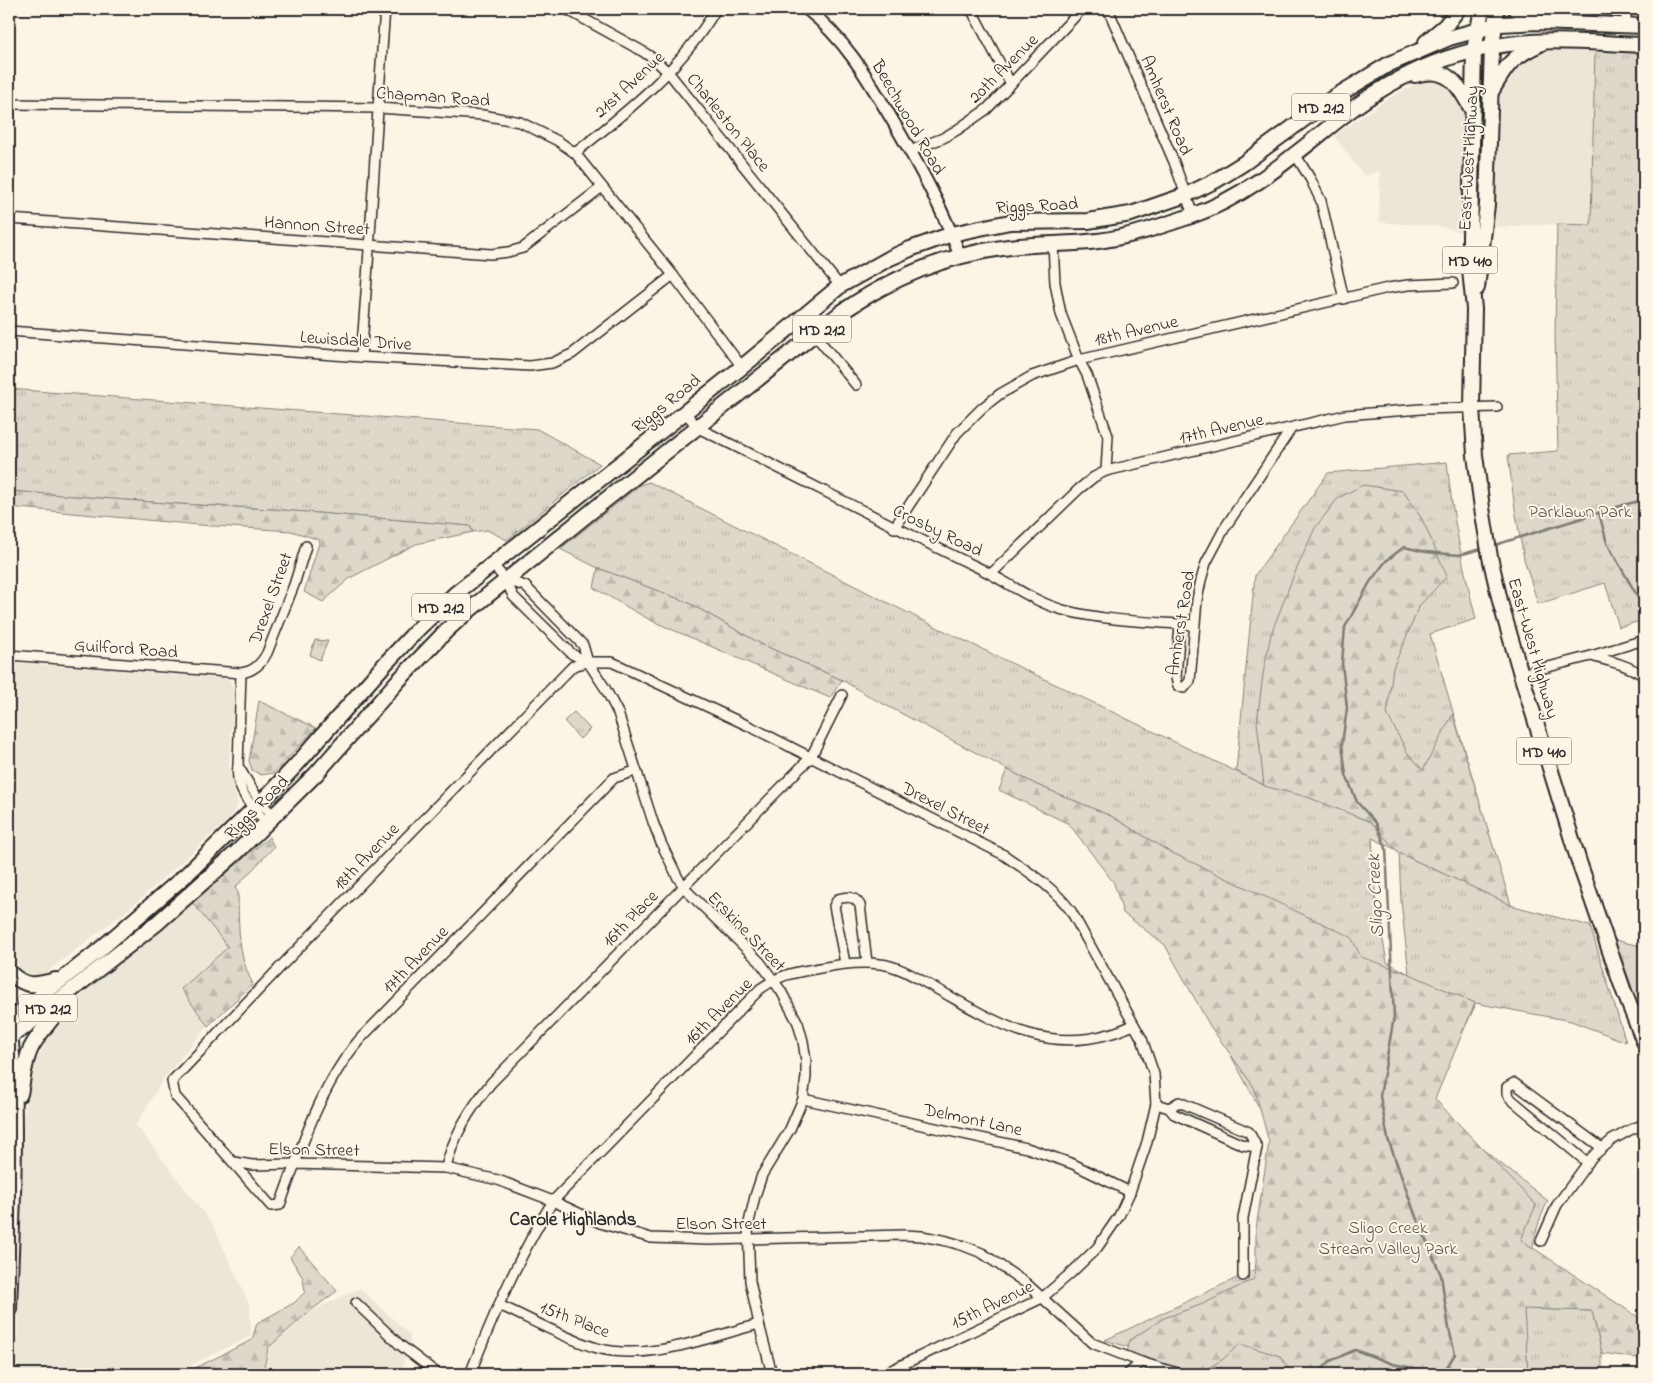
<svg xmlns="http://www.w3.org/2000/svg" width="1653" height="1383" viewBox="0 0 1653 1383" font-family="'Indie Flower',sans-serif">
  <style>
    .built { fill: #ece6d7 }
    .grass { fill: url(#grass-tufts); stroke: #84827a; fill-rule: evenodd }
    .forest { fill: url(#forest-firs); stroke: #84827a }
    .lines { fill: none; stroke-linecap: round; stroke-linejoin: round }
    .stream { stroke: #7d7b74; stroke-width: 2.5 }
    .minor-casing { stroke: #2b2b2b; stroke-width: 12 }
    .tertiary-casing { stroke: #2b2b2b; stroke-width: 15 }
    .primary-casing { stroke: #2b2b2b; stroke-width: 18 }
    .minor { stroke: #fcf5e5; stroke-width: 9 }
    .tertiary { stroke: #fcf5e5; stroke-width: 11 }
    .primary { stroke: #fcf5e5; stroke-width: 14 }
    .labels { text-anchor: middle; stroke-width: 4; stroke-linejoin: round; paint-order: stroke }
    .shield { fill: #fcf5e5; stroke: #6a6863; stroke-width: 1 }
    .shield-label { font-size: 16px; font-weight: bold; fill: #2b2b2b }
    .street-label { font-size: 18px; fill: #2b2b2b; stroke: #fcf5e5 }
    .park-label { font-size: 18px; fill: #585653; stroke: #fcf5e5 }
    .water-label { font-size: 19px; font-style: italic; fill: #545350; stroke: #fcf5e5 }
    .neighbourhood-label { font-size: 19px; font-weight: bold; fill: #2b2b2b; stroke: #fcf5e5 }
  </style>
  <defs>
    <pattern id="grass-tufts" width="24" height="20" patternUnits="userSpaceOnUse" patternTransform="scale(1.25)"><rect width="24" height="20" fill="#ded8ca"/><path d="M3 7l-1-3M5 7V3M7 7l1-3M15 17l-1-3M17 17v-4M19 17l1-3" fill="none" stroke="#bfbaae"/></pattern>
    <pattern id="forest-firs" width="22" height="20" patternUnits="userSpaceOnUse" patternTransform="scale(1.25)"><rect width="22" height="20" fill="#ded8ca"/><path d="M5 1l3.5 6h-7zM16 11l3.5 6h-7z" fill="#bfbaae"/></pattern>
  </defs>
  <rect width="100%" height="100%" fill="#fcf5e5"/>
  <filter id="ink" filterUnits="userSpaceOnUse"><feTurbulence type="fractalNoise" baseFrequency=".02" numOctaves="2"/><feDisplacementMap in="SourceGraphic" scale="10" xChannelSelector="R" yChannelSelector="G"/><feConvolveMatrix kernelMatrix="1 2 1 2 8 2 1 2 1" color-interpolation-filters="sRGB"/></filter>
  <g filter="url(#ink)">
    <!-- built -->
    <g class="built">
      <path d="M 1524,9 L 1616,9 L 1608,15 L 1543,12 Z"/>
      <path d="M 1540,48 L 1595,49 L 1591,225 L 1557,224 L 1495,227 L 1499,91 L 1506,72 Z"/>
      <path d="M 1439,81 L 1449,87 L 1459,97 L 1464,117 L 1463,233 L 1444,227 L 1379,222 L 1380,171 L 1364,176 L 1334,136 L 1387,99 L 1420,82 Z"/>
      <path d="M 9,662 L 229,679 L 234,690 L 229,769 L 238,805 L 227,821 L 131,907 L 42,976 L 26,976 L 13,968 L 9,958 Z"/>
      <path d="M 192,902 L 228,947 L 181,989 L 208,1026 L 163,1079 L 136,1125 L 213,1225 L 250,1306 L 251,1336 L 173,1374 L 16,1374 L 24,1115 L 29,1081 L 37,1059 L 54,1028 L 82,994 Z"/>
      <path d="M 360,1288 L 411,1336 L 401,1374 L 266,1374 L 268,1352 L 273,1340 L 286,1323 Z"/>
    </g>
    <!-- grass -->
    <g class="grass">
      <path d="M 1595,49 L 1644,52 L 1644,620 L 1619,627 L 1605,583 L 1538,604 L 1524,559 L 1515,509 L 1508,455 L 1558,451 L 1555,335 L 1557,224 L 1591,225 Z"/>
      <path d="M 9,389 L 537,429 L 600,464 L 507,540 L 487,530 L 473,532 L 470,526 L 271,509 L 178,504 L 9,491 Z"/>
      <path d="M 1447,462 C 1452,515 1463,567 1476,619 L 1430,634 L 1510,905 L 1590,926 L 1626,1042 L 1571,1021 L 1475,1003 L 1433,985 L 1475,1006 L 1428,1106 L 1548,1201 C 1529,1239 1530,1267 1530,1309 L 1592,1311 L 1602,1353 L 1602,1374 L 1528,1374 L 1526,1348 L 1322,1374 L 1215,1374 L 1214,1373 L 1105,1340 L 1260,1267 L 1258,1230 L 1260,1204 L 1275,1137 L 1106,824 L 1168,851 L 1111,816 L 1037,785 L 874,699 L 842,680 L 763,645 L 687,602 L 598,568 L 560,549 L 640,485 L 649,482 L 926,622 L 1266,786 L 1236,771 L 1255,575 L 1328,473 ZM 1372,838 L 1488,894 L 1399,853 L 1401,901 L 1409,974 L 1387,962 L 1376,904 Z"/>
      <path d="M 315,640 L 328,641 L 320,660 L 310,655 Z"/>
      <path d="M 574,712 L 590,729 L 580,739 L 564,721 Z"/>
      <path d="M 1615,940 L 1644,947 L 1644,1022 Z"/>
    </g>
    <!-- forest -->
    <g class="forest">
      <path d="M 1363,485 L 1403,491 L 1422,519 L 1447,576 L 1420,605 L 1393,668 L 1387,714 L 1407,752 L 1423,770 L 1453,714 L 1511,905 L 1399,853 L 1371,822 L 1307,797 L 1264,786 L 1257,722 L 1263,674 L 1271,634 L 1293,577 L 1315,528 L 1338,498 Z"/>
      <path d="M 9,491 L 178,504 L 271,509 L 470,526 L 473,532 L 416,544 L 350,578 L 323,602 L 304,592 L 320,540 L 291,531 L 199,525 L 9,507 Z"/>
      <path d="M 598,568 L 687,602 L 763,645 L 842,680 L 830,698 L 650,620 L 594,588 Z"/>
      <path d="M 259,701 L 316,728 L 274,773 L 261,775 L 252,770 L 249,761 Z"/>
      <path d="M 1007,769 L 1037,785 L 1111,816 L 1168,851 L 1351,937 L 1361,957 L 1410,974 L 1475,1003 L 1435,1099 L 1536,1205 L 1521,1240 L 1644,1321 L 1644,1359 L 1602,1353 L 1592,1311 L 1524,1309 L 1528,1374 L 1292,1374 L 1280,1356 L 1240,1344 L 1222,1360 L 1201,1372 L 1126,1357 L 1130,1340 L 1164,1318 L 1203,1304 L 1254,1279 L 1256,1262 L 1256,1229 L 1269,1142 L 1254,1087 L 1210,1026 L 1165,945 L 1123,913 L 1114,883 L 1069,824 L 999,790 Z"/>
      <path d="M 269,837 L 274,847 L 235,888 L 238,892 C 239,926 237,954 253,984 L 208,1026 L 181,989 L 228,947 L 192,902 Z"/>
      <path d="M 299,1247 L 337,1291 L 306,1314 L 268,1348 L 263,1374 L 183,1374 L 252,1340 L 257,1323 L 294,1303 L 305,1292 L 303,1278 L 290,1257 Z"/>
    </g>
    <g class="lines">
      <!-- stream -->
      <g class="stream">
        <path d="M 1599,513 L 1607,543 L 1644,608"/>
        <path d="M 1492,546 L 1627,504 L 1644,500"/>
        <path d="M 1318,1374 L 1330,1361 L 1355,1350 L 1393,1364 L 1424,1370 L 1445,1370 L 1455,1354 L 1449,1329 L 1441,1275 L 1416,1217 L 1388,1139 L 1380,1096 L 1394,1017 L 1386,848 L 1376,823 L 1357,802 L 1346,775 L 1342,744 L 1347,708 L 1342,663 L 1345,627 L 1370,582 L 1386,561 L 1404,547 L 1426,552 L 1459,555 L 1485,548"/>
      </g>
      <defs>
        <g id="minor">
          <path d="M 566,9 L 642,51 L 654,59 L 669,73 L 840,286"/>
          <path d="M 971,9 L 1011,84"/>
          <path d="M 1108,9 L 1174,162 L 1193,215"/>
          <path d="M 1625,25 L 1627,9"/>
          <path d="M 9,104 L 378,108 L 483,115 L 520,122 L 558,141 L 575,153 L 673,275 L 742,367"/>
          <path d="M 910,151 L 943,138 L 957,130 L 987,109 L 1082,9"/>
          <path d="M 575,153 C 628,111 682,68 716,9"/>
          <path d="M 1295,154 L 1311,180 L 1321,201 L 1344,299"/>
          <path d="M 9,219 L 491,254 L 508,252 L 523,248 L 602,187"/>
          <path d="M 1053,244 L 1055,283 L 1061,314 L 1079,360 L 1087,375 L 1108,436 L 1106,471"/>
          <path d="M 9,331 L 361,357 L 530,366 L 552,363 L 572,354 L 673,275"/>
          <path d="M 815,335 L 856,385"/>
          <path d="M 361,357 C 371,241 376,125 385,9"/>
          <path d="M 685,412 L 698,428 C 791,473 882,522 975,566 C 1005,580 1031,601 1063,610 C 1105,621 1151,622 1194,625"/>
          <path d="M 894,528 L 957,433 L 982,408 L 1000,394 L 1032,376 L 1079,360 L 1388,288 L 1408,285 L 1453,283"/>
          <path d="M 492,564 L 506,580 L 513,596 L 572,654 L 588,662 L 612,662 L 753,728 L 1004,855 C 1029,872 1053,887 1071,911 L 1142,1039 L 1154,1074 L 1156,1104 L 1147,1142 L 1130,1192 L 1119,1216 L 1097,1248 L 1071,1273 L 1042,1298 L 883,1374"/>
          <path d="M 991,574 L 1079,489 L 1094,477 L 1106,471 L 1345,415 L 1421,409 L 1497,407"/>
          <path d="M 506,580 L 525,586 L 583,645 L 588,662 L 605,688 L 618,713 L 653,822 L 661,843 L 678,878 L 689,893 L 760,962 L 781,991 L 798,1023 L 803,1041 L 806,1061 L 806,1077 L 803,1099 L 790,1129 L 762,1175 L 755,1196 L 748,1227 L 750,1281 L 759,1324 L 772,1374"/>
          <path d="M 1180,624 L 1176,678 L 1178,686 L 1184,688 L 1190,681 L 1197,600 L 1201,580 L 1206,563 L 1224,529 L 1291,429"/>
          <path d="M 9,655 L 241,673 C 254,671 261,664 267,653 L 294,585 L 306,546"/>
          <path d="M 1591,656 C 1610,661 1628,665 1644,676"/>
          <path d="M 588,662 L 573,666 L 287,960 L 172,1081 L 175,1096 L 271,1206 L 280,1205 C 301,1148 320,1086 360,1039 L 614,778 L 635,771"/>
          <path d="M 241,673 L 238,766 C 234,788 252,807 266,822"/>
          <path d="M 1521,674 L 1591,656 L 1644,640"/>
          <path d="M 238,766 L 260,802 L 273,815"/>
          <path d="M 845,963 L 834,906 L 838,899 C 848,896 854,896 860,905 L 867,962"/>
          <path d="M 803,1099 L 1027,1148 L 1073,1164 L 1130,1192"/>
          <path d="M 1156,1104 L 1169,1108 L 1174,1114 L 1243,1145 L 1257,1147"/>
          <path d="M 1169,1108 L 1179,1102 L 1249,1132 L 1257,1147"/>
          <path d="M 234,1162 L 252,1165 L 295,1164 L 446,1168 L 498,1180 L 553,1201 L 600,1223 L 651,1238 L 708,1240 L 904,1235 L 922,1236 L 947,1241 L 964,1246 L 982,1253 L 1027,1284 L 1092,1343 L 1141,1362 L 1180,1374"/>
          <path d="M 1588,1163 L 1512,1100 L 1507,1094 L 1507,1087 L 1514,1083 L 1602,1148"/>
          <path d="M 446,1168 C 453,1135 471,1108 491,1083 L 811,757 L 842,695"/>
          <path d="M 1541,1241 L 1557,1205 L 1592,1157 L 1612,1140 L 1630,1130 L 1644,1124"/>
          <path d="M 1243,1276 L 1243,1218 L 1257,1147"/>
          <path d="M 356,1303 L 400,1345 L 438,1374"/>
          <path d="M 499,1305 C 531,1319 563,1338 597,1348 C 649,1362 709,1337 759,1324"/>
          <path d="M 470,1374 C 494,1314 519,1255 553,1201 L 760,989 C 783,973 793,973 820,968 C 840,964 860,961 880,964 C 900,966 918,979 935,988 C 992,1019 1040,1054 1109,1034 C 1117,1032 1126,1028 1134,1025"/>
          <path d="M 1128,1374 L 1141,1362"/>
        </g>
        <path id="tertiary" d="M 807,9 C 847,41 868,79 894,123 C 919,166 943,209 960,256"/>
        <g id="primary">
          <path d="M 1482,9 L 1474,50 L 1470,237 L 1470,270 L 1474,309 L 1472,407 L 1475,455 L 1482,508 L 1490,557 L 1501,605 L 1521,674 L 1579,862 L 1623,989 L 1644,1042"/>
          <path d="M 1516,9 L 1523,14 L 1537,21"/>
          <path d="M 1426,42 L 1446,25 L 1458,9"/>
          <path d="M 1415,75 C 1447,65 1458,84 1471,108"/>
          <path d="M 1491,92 C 1507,65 1510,58 1540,44"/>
          <path d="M 1477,288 L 1487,205 L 1492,46 L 1497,9"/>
          <path d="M 9,972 C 26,988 34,986 56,980"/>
          <path d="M 9,1021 L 97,952 L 187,874 L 269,794 L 298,763 L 384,665 L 419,628 L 455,594 L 742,367 L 840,286 L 890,258 L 910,249 L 952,234 L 980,228 L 1010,222 L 1088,221 L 1106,218 L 1131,214 L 1186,195 L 1215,181 L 1244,163 L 1333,98 L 1389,64 L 1449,38 L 1500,24 L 1540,22 L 1644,26"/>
          <path d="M 9,1036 L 22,1029 L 156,924 L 237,852 L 316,774 L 397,682 L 448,629 L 467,612 L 593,510 L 842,312 C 891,278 943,256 1002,248 C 1034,243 1066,245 1098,241 C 1130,237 1161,226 1191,216 C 1249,196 1296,153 1343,116 C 1398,73 1460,46 1531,42 C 1568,39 1607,44 1644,45"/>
          <path d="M 20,1094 C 23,1079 24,1062 31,1048 C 40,1031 54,1016 67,1001"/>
          <path d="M 9,1309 C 12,1215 18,1121 10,1028"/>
        </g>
      </defs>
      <!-- minor casing -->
      <use href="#minor" class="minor-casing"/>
      <!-- tertiary casing -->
      <use href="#tertiary" class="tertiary-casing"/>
      <!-- primary casing -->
      <use href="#primary" class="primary-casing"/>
      <!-- minor -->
      <use href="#minor" class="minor"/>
      <!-- tertiary -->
      <use href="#tertiary" class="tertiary"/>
      <!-- primary -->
      <use href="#primary" class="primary"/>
    </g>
  </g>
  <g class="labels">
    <!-- shield labels -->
    <g class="shield">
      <rect x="1292" y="93.5" width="58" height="27" rx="4"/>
      <rect x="1442.5" y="246.5" width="55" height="27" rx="4"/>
      <rect x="793" y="315.5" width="58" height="27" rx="4"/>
      <rect x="412" y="593.5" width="58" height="27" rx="4"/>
      <rect x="1516.5" y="737.5" width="55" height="27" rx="4"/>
      <rect x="19" y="994.5" width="58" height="27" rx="4"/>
    </g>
    <g class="shield-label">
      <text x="1321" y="113">MD 212</text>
      <text x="1470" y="266">MD 410</text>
      <text x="822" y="335">MD 212</text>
      <text x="441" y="613">MD 212</text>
      <text x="1544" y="757">MD 410</text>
      <text x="48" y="1014">MD 212</text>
    </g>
    <!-- street labels -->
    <g class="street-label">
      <text transform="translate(1003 68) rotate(-45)" y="6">20th Avenue</text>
      <text transform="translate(629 84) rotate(-43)" y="6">21st Avenue</text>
      <text transform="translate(433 96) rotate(4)" y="6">Chapman Road</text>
      <text transform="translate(1167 105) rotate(67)" y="6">Amherst Road</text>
      <text transform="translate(909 117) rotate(60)" y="6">Beechwood Road</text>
      <text transform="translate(729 122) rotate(51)" y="6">Charleston Place</text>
      <text transform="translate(1468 158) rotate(-87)" y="6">East-West Highway</text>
      <text transform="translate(1037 205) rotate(-3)" y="6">Riggs Road</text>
      <text transform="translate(317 225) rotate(4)" y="6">Hannon Street</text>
      <text transform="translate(1136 330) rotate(-13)" y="6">18th Avenue</text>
      <text transform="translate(356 340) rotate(4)" y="6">Lewisdale Drive</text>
      <text transform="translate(666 403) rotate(-39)" y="6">Riggs Road</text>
      <text transform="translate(1221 428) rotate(-13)" y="6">17th Avenue</text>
      <text transform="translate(938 530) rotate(26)" y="6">Crosby Road</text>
      <text transform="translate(270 598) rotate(-70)" y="6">Drexel Street</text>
      <text transform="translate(1180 623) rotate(-81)" y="6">Amherst Road</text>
      <text transform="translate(126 648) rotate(4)" y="6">Guilford Road</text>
      <text transform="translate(1534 648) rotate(74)" y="6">East-West Highway</text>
      <text transform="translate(256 807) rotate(-45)" y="6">Riggs Road</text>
      <text transform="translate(946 808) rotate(27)" y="6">Drexel Street</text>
      <text transform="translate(366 856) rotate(-46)" y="6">18th Avenue</text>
      <text transform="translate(630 918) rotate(-46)" y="6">16th Place</text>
      <text transform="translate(747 931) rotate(46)" y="6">Erskine Street</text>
      <text transform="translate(415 959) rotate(-46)" y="6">17th Avenue</text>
      <text transform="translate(718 1011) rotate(-45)" y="6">16th Avenue</text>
      <text transform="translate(973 1119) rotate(12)" y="6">Delmont Lane</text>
      <text transform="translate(314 1149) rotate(1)" y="6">Elson Street</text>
      <text x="721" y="1229">Elson Street</text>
      <text transform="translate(992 1304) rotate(-26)" y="6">15th Avenue</text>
      <text transform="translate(575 1319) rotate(21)" y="6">15th Place</text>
    </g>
    <!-- park labels -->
    <g class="park-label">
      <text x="1580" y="517">Parklawn Park</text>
      <text x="1388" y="1233">Sligo Creek<tspan x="1388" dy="21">Stream Valley Park</tspan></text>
    </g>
    <!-- water labels -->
    <g class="water-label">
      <text transform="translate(1374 896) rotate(-93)" y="7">Sligo Creek</text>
    </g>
    <!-- neighbourhood labels -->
    <g class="neighbourhood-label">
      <text x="573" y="1225">Carole Highlands</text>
    </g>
  </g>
  <!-- margin -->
  <rect width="1653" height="1383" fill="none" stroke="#fcf5e5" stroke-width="30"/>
  <rect x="15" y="15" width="1623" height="1353" fill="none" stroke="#2b2b2b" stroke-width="2" filter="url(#ink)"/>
</svg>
